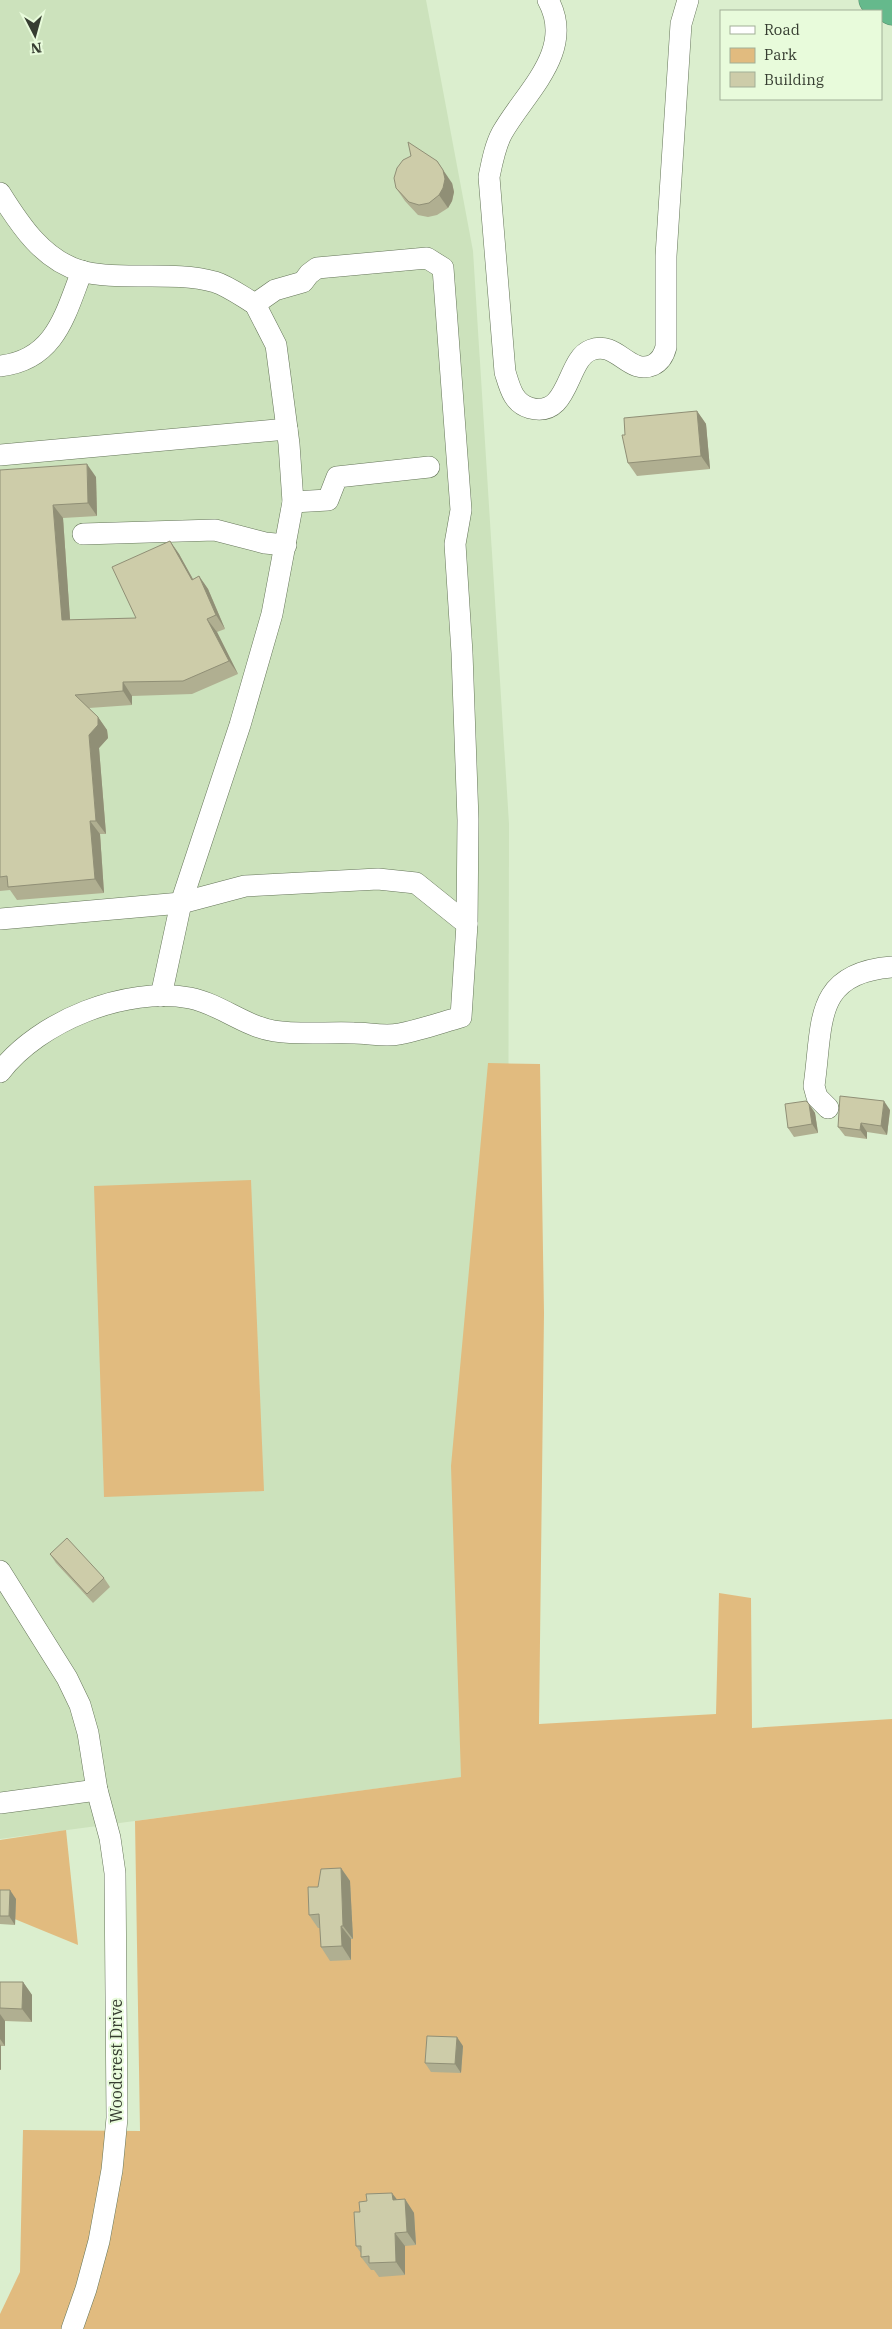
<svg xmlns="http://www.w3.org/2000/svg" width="892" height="2329" viewBox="0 0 892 2329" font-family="'IBM Plex Serif',serif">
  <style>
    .built { fill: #cce2bc }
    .green { fill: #e1bb7f }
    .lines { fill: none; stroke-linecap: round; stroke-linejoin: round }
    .minor-casing { stroke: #657559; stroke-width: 22 }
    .highway-casing { stroke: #558e6c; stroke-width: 29 }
    .minor { stroke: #fff; stroke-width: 21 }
    .highway { stroke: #65b98c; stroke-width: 28 }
    .wall { fill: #b0af91 }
    .shaded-wall { fill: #908f76 }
    .building { fill: #cdcca9; stroke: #908f76 }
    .labels { text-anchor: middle; stroke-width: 4; stroke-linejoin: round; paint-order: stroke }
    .street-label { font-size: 16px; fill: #363d31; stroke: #e8fbdb }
  </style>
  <rect width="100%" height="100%" fill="#dbeece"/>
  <!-- built -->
  <path class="built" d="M 0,0 L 426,0 L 473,251 L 509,824 L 507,1771 L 0,1839 Z"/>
  <!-- green -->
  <g class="green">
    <path d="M 488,1063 L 540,1064 L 544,1313 L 539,1724 L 716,1714 L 719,1593 L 751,1598 L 752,1728 L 892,1719 L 892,2329 L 0,2329 L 0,2314 L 20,2272 L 23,2130 L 140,2131 L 135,1821 L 461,1777 L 451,1466 Z"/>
    <path d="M 251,1180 L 264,1491 L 104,1497 L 94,1186 Z"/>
    <path d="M 66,1830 L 78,1945 L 0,1913 L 0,1840 Z"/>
  </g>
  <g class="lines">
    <defs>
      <g id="minor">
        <path d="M 548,0 C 576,51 525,92 502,133 C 495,146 492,162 489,177 L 505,372 C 510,388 513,403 530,408 C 570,419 566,359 591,350 C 617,340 629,376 653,365 C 661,361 664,355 666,347 L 666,256 L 681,24 L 688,0"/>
        <path d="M 0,193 C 20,225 43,260 81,271 C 98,276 121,276 138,276 C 163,276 190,275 215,282 C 228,286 243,297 255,304 L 275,290 L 303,282 L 309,274 L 317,268 L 427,258 L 443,268 L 461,510 L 455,544 L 462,653 L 468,820 L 467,924 L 461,1017 C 440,1023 420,1030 399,1034 C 385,1037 368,1033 354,1033 C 328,1032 299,1035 274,1031 C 244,1026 220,1004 190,998 C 126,986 39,1021 0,1072"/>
        <path d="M 0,366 C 55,360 65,315 82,271"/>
        <path d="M 0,455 L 287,429"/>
        <path d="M 293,502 L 328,500 L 337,477 L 429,467"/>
        <path d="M 83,534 L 215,530 L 265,543 L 286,545"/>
        <path d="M 0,919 L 181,903 L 245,886 L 378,879 L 416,883 L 467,924"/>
        <path d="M 161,996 L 181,903 L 240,725 L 272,614 L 293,502 L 289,444 L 276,345 L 255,304"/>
        <path d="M 828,1108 L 817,1097 L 814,1086 C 823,1023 813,973 892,967"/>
        <path d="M 0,1571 L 67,1678 L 80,1705 L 88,1733 L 97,1790 L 110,1838 L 115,1873 L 117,2118 L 112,2170 L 99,2241 L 86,2289 L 72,2329"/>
        <path d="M 0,1803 L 97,1790"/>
      </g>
      <path id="highway" d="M 873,0 L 892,11"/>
    </defs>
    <!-- minor casing -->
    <use href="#minor" class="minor-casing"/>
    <!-- highway casing -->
    <use href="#highway" class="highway-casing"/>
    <!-- minor -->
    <use href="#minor" class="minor"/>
    <!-- highway -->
    <use href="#highway" class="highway"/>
  </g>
  <!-- wall -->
  <g class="wall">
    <path d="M 452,183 L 454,192 L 452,201 L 448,208 L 437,215 L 428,217 L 418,215 L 405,201 L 396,188 Z"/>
    <path d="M 697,411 L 706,424 L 710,469 L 637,476 L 628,463 L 625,435 Z"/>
    <path d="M 0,470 L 96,477 L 97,516 L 63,518 L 70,620 L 136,618 L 170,541 L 179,554 L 193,579 L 199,576 L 208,589 L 225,629 L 217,632 L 238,674 L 192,694 L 132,696 L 132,705 L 89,708 L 98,717 L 107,730 L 108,738 L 99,748 L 106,834 L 100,834 L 104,893 L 17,900 L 10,890 L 0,891 Z"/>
    <path d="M 809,1104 L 815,1113 L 818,1133 L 794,1137 L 788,1128 Z"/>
    <path d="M 890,1110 L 887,1135 L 867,1132 L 867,1139 L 845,1136 L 838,1127 Z"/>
    <path d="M 50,1554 L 104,1578 L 110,1587 L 93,1603 L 56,1563 Z"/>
    <path d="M 341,1868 L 350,1881 L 353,1939 L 351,1939 L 351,1960 L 330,1961 L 321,1947 L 320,1928 L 318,1928 L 309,1915 L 318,1887 Z"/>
    <path d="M 0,1890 L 16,1899 L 15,1925 L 0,1924 Z"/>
    <path d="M 0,1982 L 23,1982 L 32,1995 L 32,2022 L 5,2021 L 5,2046 L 1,2046 L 1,2070 L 0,2070 Z"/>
    <path d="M 463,2046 L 461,2073 L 431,2072 L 425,2063 Z"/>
    <path d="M 405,2199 L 414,2213 L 416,2245 L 405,2246 L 405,2275 L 379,2277 L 374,2270 L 371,2270 L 361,2257 L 361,2253 L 356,2246 L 360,2212 L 397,2200 Z"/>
  </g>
  <!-- shaded-wall -->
  <g class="shaded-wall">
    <path d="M 437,161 L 452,183 L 454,192 L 452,201 L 448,208 L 439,195 Z"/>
    <path d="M 697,411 L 706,424 L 710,469 L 701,456 Z"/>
    <path d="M 87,464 L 96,477 L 97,516 L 88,503 Z"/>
    <path d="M 53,505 L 63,518 L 71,633 L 62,620 Z"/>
    <path d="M 170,541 L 179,554 L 201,594 L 192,580 Z"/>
    <path d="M 199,576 L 208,589 L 225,629 L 216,615 Z"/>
    <path d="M 207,619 L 217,632 L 238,674 L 229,661 Z"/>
    <path d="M 123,682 L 132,696 L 132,705 L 123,691 Z"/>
    <path d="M 98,717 L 107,730 L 108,738 L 99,748 L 106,834 L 96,821 L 89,735 Z"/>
    <path d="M 90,821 L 100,834 L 104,893 L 95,879 Z"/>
    <path d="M 884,1101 L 890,1110 L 887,1135 L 881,1126 Z"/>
    <path d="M 809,1104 L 815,1113 L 818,1133 L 812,1124 Z"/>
    <path d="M 861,1123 L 867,1132 L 867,1139 L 860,1130 Z"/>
    <path d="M 341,1868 L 350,1881 L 353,1939 L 343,1926 Z"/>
    <path d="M 10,1890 L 16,1899 L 15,1925 L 9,1916 Z"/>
    <path d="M 341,1926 L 351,1939 L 351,1960 L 342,1946 Z"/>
    <path d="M 23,1982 L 32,1995 L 32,2022 L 22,2009 Z"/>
    <path d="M 0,2014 L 5,2021 L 5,2046 L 0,2039 Z"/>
    <path d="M 457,2037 L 463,2046 L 461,2073 L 455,2064 Z"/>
    <path d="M 0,2044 L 1,2046 L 1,2070 L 0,2069 Z"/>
    <path d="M 392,2193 L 402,2206 L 393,2200 Z"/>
    <path d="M 405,2199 L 414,2213 L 416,2245 L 407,2232 Z"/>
    <path d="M 395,2233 L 405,2246 L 405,2275 L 396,2262 Z"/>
  </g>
  <!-- building -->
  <g class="building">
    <path d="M 408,142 L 437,161 L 443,170 L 445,179 L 443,188 L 439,195 L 429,203 L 419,205 L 409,202 L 396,188 L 394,178 L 397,168 L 403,160 L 411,156 Z"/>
    <path d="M 697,411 L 701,456 L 628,463 L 622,435 L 625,435 L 624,418 Z"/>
    <path d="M 87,464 L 88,503 L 53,505 L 62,620 L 136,618 L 112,567 L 170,541 L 192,580 L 199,576 L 216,615 L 207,619 L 229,661 L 183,681 L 123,682 L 123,691 L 75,695 L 98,717 L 98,725 L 89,735 L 96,821 L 90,821 L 95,879 L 8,887 L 7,876 L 0,877 L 0,470 Z"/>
    <path d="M 840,1096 L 884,1101 L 881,1126 L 861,1123 L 860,1130 L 838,1127 Z"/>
    <path d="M 806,1101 L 809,1104 L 812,1124 L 788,1128 L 785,1104 Z"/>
    <path d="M 67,1538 L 104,1578 L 87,1594 L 50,1554 Z"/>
    <path d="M 341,1868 L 343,1926 L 341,1926 L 342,1946 L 321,1947 L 319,1914 L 309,1915 L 308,1887 L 318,1887 L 321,1869 Z"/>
    <path d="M 0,1890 L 10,1890 L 9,1916 L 0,1916 Z"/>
    <path d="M 0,1982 L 23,1982 L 22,2009 L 0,2008 Z"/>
    <path d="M 427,2036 L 457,2037 L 455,2064 L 425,2063 Z"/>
    <path d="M 392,2193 L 393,2200 L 405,2199 L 407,2232 L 395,2233 L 396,2262 L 369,2263 L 369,2256 L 361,2257 L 361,2246 L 356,2246 L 354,2212 L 360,2212 L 359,2202 L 367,2201 L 366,2194 Z"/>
  </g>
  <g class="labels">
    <!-- street labels -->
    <g class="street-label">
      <text transform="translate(116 2061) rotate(-90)" y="6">Woodcrest Drive</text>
    </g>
  </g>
  <!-- legend -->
  <rect x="720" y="10" width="162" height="90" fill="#e8fbdb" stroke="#a1af97"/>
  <rect x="730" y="26" width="25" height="8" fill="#ffffff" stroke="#a1af97"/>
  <text x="764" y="35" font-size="15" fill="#363d31">Road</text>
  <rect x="730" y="48" width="25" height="15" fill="#e1bb7f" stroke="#a1af97"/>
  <text x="764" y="60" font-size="15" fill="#363d31">Park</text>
  <rect x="730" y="72" width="25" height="15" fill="#cdcca9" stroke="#a1af97"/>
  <text x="764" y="85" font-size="15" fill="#363d31">Building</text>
  <!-- north arrow -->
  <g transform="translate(35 35) rotate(174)" stroke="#e8fbdb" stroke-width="4" paint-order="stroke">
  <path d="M0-4L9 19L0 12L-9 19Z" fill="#363d31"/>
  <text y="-8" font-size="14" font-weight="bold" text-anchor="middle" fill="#363d31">N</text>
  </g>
</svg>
